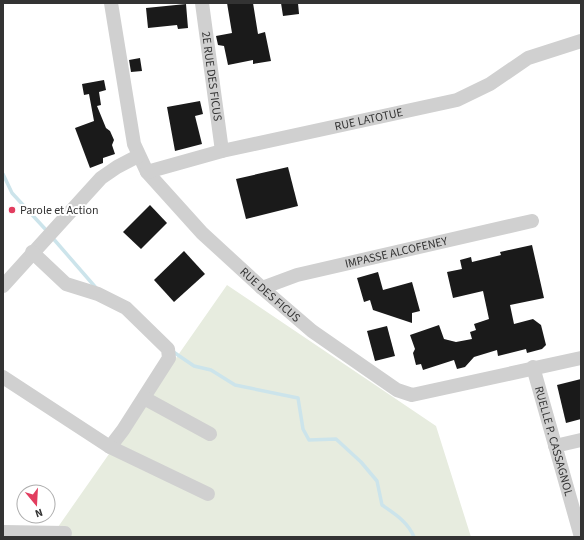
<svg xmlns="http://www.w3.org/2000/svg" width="584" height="540" viewBox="0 0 584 540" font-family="'Source Sans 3',sans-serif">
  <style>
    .green { fill: #e7ecdf }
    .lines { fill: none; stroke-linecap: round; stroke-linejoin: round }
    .stream { stroke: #cce4eb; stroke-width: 3.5 }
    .building { fill: #1a1a1a }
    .minor { stroke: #d0d0d0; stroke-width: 14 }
    .poi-dot { fill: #e23d5f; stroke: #fff; stroke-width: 1.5 }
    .labels { text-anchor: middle; stroke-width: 4; stroke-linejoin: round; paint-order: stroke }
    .street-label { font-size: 12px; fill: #333; stroke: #fff }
    .poi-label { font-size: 12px; fill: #333; stroke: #fff; text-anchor: start }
  </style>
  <rect width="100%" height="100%" fill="#fff"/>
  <!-- green -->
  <path class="green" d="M 227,285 L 436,426 L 471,537 L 3,537 L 58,527 Z"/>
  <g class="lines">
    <!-- stream -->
    <g class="stream">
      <path d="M 3,174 L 12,193 L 47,231"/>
      <path d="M 51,236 L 97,289"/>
      <path d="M 172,351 L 194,366 L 211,370 L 235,385 L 298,398 L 303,429 L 309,440 L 336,439 L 361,462 L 377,481 L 382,505 C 395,514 408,522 414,537"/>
    </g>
  </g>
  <!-- building -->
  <g class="building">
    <path d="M 227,3 L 253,3 L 258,34 L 265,32 L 271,61 L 253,64 L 253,60 L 228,65 L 224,46 L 218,45 L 216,36 L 232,33 Z"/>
    <path d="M 281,3 L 298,3 L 299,14 L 283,16 Z"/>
    <path d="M 186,4 L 188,28 L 178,29 L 177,25 L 148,28 L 146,8 Z"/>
    <path d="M 140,58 L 142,71 L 131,72 L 129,60 Z"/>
    <path d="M 104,80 L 106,90 L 99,92 L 101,105 L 97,106 L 106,128 L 110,131 L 114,140 L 112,145 L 115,154 L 103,158 L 103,163 L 90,168 L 75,128 L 94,121 L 89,94 L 84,95 L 82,84 Z"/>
    <path d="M 200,101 L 203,114 L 195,116 L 202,144 L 175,151 L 167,107 Z"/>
    <path d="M 288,167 L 298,206 L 246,219 L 236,179 Z"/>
    <path d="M 150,205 L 167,223 L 141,249 L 123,232 Z"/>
    <path d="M 532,245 L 544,298 L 510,305 L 514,324 L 533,319 L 541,325 L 546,345 L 542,349 L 527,353 L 526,349 L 498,356 L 497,350 L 474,357 L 465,367 L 457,369 L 454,360 L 423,370 L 421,364 L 416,365 L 413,353 L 415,349 L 410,335 L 439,325 L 444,339 L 456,342 L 472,339 L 470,332 L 476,330 L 474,324 L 489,319 L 483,291 L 453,298 L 447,272 L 462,269 L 460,260 L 471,257 L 472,262 L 501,255 L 500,252 Z"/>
    <path d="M 184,251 L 205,274 L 174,302 L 154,280 Z"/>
    <path d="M 378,272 L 383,290 L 412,282 L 420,311 L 412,313 L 412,323 L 373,310 L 370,300 L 364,302 L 357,278 Z"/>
    <path d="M 387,326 L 395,356 L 375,361 L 367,331 Z"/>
    <path d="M 581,379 L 581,419 L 566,423 L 557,385 Z"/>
  </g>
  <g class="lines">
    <!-- minor -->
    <g class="minor">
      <path id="s1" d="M 111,3 L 134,144 L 147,172 L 202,233 L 262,288 L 312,331 L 397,390 L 412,395 L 581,358"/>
      <path id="s2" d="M 202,3 L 222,151"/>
      <path id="s3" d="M 147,172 L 222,151 L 457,100 L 490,84 L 528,58 L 581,41"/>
      <path d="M 3,286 L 101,178 L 117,167 L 138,156"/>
      <path id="s4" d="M 262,288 L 297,275 L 532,221"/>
      <path id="s5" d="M 533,367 L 581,537"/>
      <path d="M 3,377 L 110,447 L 123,430 L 169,358 L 168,349 L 126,308 L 98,294 L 66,284 L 32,252"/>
      <path d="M 144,398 L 210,434"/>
      <path d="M 555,446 L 581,440"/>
      <path d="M 110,447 L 208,494"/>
      <path d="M 3,532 L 65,533"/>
    </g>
  </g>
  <!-- markers -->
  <circle class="poi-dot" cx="12" cy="210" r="4"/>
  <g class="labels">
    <!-- street labels -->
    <g class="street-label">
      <text dy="4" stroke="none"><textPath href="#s2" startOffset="74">2E RUE DES FICUS</textPath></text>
      <text dy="4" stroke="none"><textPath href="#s3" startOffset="228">RUE LATOTUE</textPath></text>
      <text dy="4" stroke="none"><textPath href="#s4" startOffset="139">IMPASSE ALCOFENEY</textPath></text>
      <text dy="4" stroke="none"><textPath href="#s1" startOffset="348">RUE DES FICUS</textPath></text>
      <text dy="4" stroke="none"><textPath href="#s5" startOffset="77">RUELLE P. CASSAGNOL</textPath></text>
    </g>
    <!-- poi labels -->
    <g class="poi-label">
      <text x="20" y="214">Parole et Action</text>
    </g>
  </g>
  <!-- border -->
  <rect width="584" height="540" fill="none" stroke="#333333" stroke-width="8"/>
  <!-- north arrow -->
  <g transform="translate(36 504) rotate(162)"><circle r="19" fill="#ffffff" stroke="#adadad"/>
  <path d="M0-3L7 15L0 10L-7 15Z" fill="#e23d5f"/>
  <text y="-6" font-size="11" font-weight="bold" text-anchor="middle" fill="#333333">N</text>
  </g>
</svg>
